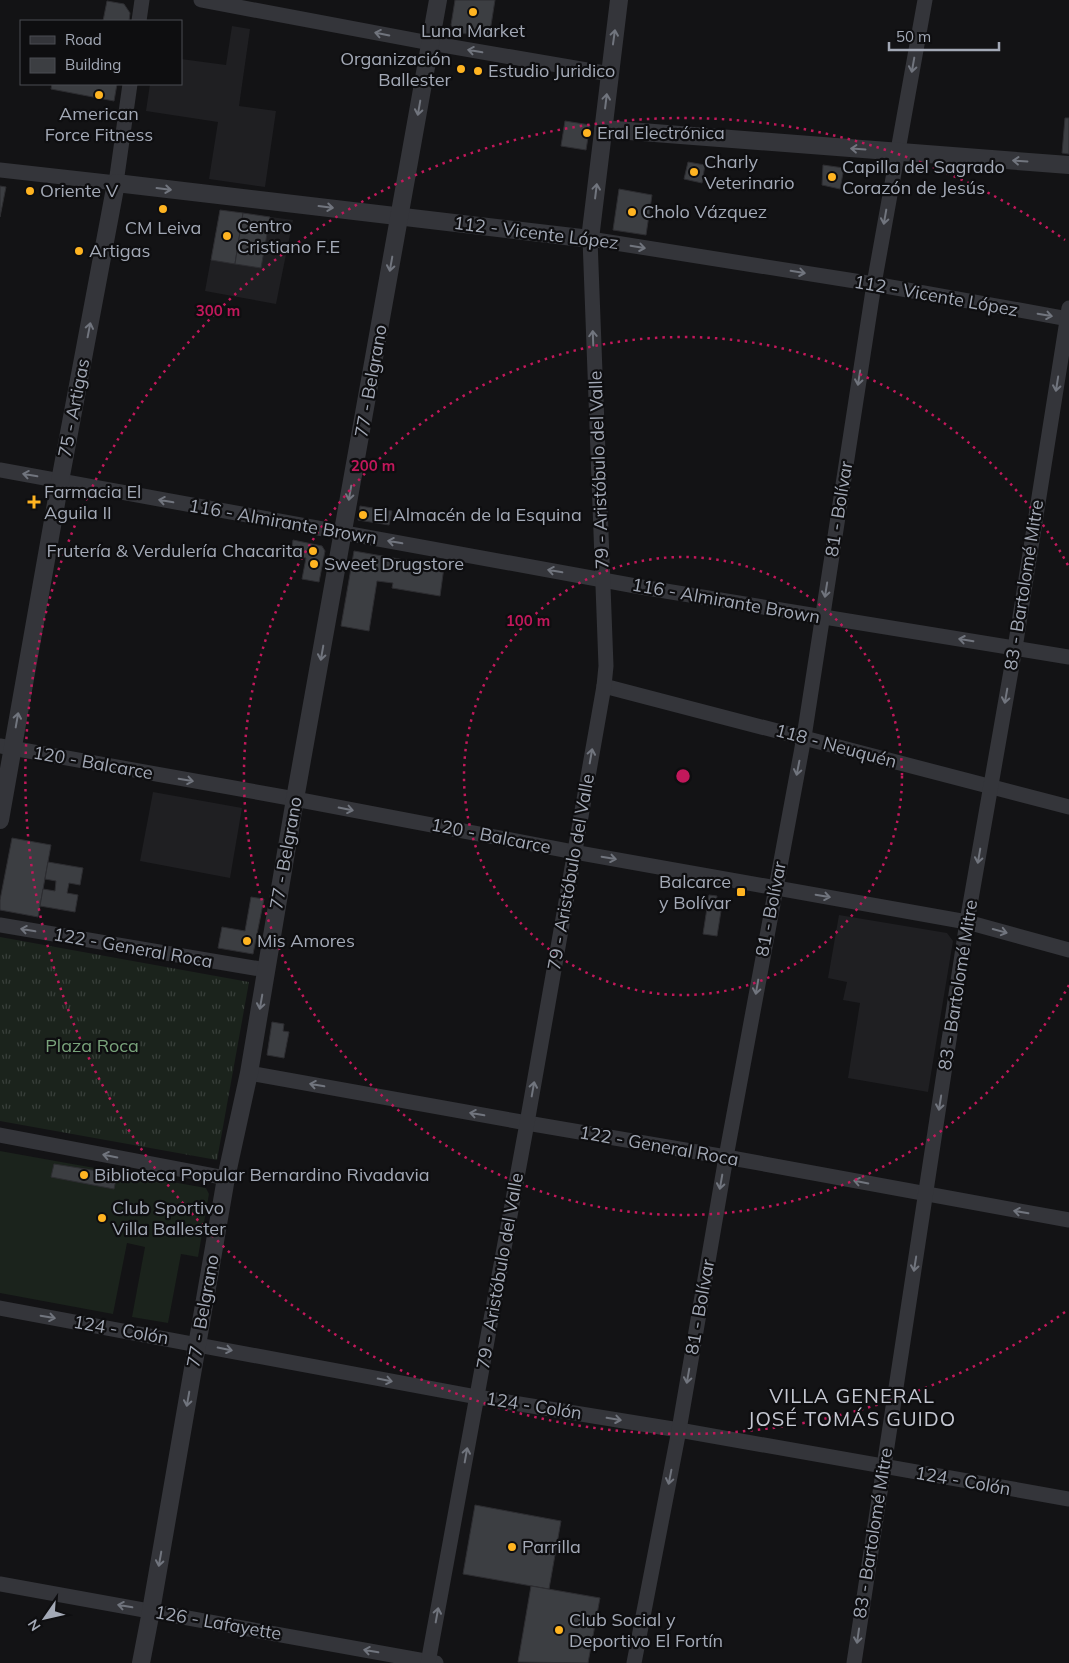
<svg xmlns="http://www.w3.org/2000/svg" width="1069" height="1663" viewBox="0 0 1069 1663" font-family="Mulish,sans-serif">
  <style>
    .built { fill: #1f1f22 }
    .grass { fill: url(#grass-tufts) }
    .pitch { fill: #1b231c }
    .building { fill: #3c3e42; stroke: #2d2d31 }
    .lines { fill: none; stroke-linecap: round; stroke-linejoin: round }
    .minor { stroke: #34353a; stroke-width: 15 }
    .tertiary { stroke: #34353a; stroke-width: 18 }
    .oneway { stroke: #71757e }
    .ring { fill: none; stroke: #c2185b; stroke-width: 2.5; stroke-dasharray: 2.5 5 }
    .poi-dot { fill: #ffb421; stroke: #0e0e10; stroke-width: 2 }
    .labels { text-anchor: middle; stroke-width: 4.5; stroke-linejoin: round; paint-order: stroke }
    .poi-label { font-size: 18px; fill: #a3a9b6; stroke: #0e0e10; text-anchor: start }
    .street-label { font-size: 18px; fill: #a3a9b6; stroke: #0e0e10 }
    .park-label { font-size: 18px; fill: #79a37b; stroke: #0e0e10 }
    .quarter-label { font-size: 20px; letter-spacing: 1px; fill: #c5c8d2; stroke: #0e0e10 }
    .centre { fill: #c2185b; stroke: #0e0e10; stroke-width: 2.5 }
    .ring-label { font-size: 15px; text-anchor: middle; font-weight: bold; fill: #c2185b; stroke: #0e0e10; stroke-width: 4.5; stroke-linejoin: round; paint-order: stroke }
  </style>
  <defs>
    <pattern id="grass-tufts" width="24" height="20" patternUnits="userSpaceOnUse" patternTransform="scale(1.25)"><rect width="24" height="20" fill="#1b231c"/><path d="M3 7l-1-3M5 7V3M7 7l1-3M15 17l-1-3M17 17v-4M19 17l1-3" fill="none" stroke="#39403b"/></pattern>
  </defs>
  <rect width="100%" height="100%" fill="#131315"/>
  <!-- built -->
  <g class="built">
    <path d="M 232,26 L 250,29 L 239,106 L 276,111 L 265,187 L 209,179 L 218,122 L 146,111 L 150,84 L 181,84 L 181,59 L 226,65 Z"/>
    <path d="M 220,210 L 293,220 L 276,304 L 205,291 Z"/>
    <path d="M 153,792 L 242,808 L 230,878 L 140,861 Z"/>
    <path d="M 839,915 L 947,933 L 953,941 L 928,1092 L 848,1078 L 860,1003 L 843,1000 L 847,982 L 828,978 Z"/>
  </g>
  <!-- grass -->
  <path class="grass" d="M 0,937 L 249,982 L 217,1160 L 0,1121 Z"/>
  <!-- pitch -->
  <path class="pitch" d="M 0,1151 L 206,1188 L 209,1194 L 198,1257 L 181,1254 L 168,1323 L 132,1317 L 145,1247 L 127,1243 L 113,1314 L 0,1293 Z"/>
  <!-- building -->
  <g class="building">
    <path d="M 455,0 L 495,0 L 489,38 L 456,32 L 451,25 Z"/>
    <path d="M 107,1 L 124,4 L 130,13 L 129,21 L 103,21 Z"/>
    <path d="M 52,84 L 117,84 L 114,101 L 51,89 Z"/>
    <path d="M 1065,118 L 1069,118 L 1069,154 L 1062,153 Z"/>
    <path d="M 565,121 L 590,125 L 586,150 L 561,146 Z"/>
    <path d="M 688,162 L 705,165 L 702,183 L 684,179 Z"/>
    <path d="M 823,165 L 844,168 L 840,189 L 822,185 Z"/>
    <path d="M 0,186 L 6,187 L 0,217 Z"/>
    <path d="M 619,189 L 652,195 L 646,235 L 613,230 Z"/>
    <path d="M 220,210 L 243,213 L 235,264 L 211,260 Z"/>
    <path d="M 243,213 L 270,217 L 261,268 L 235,264 Z"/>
    <path d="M 360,506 L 392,511 L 389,525 L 358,520 Z"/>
    <path d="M 293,540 L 322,546 L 325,551 L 319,582 L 302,579 L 306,558 L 291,555 Z"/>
    <path d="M 354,551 L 444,567 L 440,596 L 392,588 L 393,583 L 377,581 L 369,631 L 341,626 Z"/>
    <path d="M 12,838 L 51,845 L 38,917 L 0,910 L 0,900 Z"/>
    <path d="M 48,862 L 83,868 L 80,885 L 69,883 L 67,893 L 78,895 L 75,912 L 40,906 L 43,889 L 55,891 L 56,881 L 45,879 Z"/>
    <path d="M 709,895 L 717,896 L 715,909 L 721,911 L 717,936 L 703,934 Z"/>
    <path d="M 251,897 L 264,899 L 253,954 L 218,948 L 222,927 L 245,931 Z"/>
    <path d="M 272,1022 L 284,1024 L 283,1031 L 289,1032 L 284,1058 L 267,1055 Z"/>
    <path d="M 54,1164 L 117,1174 L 114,1189 L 51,1177 Z"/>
    <path d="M 475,1505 L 561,1521 L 549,1589 L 463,1574 Z"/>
    <path d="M 531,1586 L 600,1598 L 588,1663 L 518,1662 Z"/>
  </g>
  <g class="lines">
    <!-- minor -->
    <g class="minor">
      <path d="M 201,0 L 430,43 L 610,74"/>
      <path d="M 139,21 L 142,0"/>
      <path d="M 0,170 L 116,183 L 130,84"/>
      <path d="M 0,470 L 641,587 L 1069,657"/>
      <path d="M 604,686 L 1069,807"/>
      <path d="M 0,746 L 295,799 L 574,852 L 967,922 L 1069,950"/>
      <path d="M 0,925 L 266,970"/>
      <path d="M 249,1073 L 527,1123 L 726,1157 L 1069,1220"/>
      <path d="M 0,1135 L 226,1178"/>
      <path d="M 0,1308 L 477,1397 L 679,1430 L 1069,1499"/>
      <path d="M 0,1584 L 436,1663"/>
      <path d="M 428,1663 L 527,1123 L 604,686 L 606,666 L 590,239 L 874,284 L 1069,319"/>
      <path d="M 634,1663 L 679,1430 L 726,1157 L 804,737 L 874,284 L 925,0"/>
      <path d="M 854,1663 L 967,922 L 1015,648 L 1069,308"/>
    </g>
    <!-- tertiary -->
    <g class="tertiary">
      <path d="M 603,129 L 1069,165"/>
      <path d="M 0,820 L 60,481 L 116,183 L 590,239 L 619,0"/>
      <path d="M 141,1663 L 151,1611 L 226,1178 L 249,1073 L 295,799 L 438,0"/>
    </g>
  </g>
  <!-- one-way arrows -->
  <defs><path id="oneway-shaft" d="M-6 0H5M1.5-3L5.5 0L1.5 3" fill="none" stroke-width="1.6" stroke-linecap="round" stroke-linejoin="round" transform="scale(1.25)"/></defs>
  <g class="oneway">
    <use href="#oneway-shaft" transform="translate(382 34) rotate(-169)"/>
    <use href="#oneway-shaft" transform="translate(614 37) rotate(-82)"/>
    <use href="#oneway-shaft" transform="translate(475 51) rotate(-170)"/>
    <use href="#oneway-shaft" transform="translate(913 65) rotate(100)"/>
    <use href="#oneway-shaft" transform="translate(606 101) rotate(-83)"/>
    <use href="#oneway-shaft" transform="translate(419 108) rotate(100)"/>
    <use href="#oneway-shaft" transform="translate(858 149) rotate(-176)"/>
    <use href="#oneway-shaft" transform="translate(1020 161) rotate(-176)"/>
    <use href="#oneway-shaft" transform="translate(164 189) rotate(7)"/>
    <use href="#oneway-shaft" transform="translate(596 191) rotate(-83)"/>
    <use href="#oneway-shaft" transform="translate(326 207) rotate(7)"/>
    <use href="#oneway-shaft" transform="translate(885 217) rotate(100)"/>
    <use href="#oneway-shaft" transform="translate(638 247) rotate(9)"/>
    <use href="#oneway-shaft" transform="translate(391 264) rotate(100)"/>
    <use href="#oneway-shaft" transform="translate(798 272) rotate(9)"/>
    <use href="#oneway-shaft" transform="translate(1045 315) rotate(10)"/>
    <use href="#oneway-shaft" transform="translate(89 330) rotate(-79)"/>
    <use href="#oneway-shaft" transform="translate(593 338) rotate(-92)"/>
    <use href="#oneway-shaft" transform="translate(859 378) rotate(99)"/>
    <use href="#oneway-shaft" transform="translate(1057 384) rotate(99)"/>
    <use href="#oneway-shaft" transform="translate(30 475) rotate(-170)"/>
    <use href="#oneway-shaft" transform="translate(350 493) rotate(100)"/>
    <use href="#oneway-shaft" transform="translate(166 501) rotate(-170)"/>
    <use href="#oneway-shaft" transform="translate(395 542) rotate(-170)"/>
    <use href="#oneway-shaft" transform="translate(555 571) rotate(-170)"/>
    <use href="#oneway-shaft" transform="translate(826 590) rotate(99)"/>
    <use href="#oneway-shaft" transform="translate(966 640) rotate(-171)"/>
    <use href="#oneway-shaft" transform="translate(322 653) rotate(100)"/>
    <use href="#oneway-shaft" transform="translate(1006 696) rotate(100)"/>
    <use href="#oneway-shaft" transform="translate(17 720) rotate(-80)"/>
    <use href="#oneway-shaft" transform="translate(591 756) rotate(-80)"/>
    <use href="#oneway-shaft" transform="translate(798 768) rotate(101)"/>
    <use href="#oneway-shaft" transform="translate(186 780) rotate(10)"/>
    <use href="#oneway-shaft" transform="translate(346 809) rotate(11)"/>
    <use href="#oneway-shaft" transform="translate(979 856) rotate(100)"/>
    <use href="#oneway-shaft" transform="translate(609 858) rotate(10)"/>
    <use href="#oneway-shaft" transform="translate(823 896) rotate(10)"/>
    <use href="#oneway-shaft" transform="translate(28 930) rotate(-170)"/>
    <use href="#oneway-shaft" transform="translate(1000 931) rotate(15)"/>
    <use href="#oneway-shaft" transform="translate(757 987) rotate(100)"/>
    <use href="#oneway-shaft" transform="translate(261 1002) rotate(100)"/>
    <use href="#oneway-shaft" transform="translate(317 1085) rotate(-170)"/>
    <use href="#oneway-shaft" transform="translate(533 1089) rotate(-80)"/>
    <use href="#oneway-shaft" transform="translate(940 1103) rotate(99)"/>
    <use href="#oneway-shaft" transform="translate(477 1114) rotate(-170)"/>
    <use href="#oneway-shaft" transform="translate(110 1156) rotate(-169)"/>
    <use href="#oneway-shaft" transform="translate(721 1182) rotate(100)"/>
    <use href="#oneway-shaft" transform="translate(861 1182) rotate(-169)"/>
    <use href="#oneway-shaft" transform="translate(1021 1212) rotate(-170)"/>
    <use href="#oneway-shaft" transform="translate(915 1264) rotate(99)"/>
    <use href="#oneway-shaft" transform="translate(48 1317) rotate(10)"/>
    <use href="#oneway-shaft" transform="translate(225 1349) rotate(11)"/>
    <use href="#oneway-shaft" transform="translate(688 1376) rotate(100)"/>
    <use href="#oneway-shaft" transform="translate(385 1380) rotate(11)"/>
    <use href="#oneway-shaft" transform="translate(188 1399) rotate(100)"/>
    <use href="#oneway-shaft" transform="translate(614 1419) rotate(9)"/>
    <use href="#oneway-shaft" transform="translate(466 1455) rotate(-80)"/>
    <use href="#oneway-shaft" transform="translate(670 1477) rotate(101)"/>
    <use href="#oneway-shaft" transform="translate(160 1559) rotate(100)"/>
    <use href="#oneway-shaft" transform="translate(125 1606) rotate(-170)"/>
    <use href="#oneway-shaft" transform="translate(437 1615) rotate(-80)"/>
    <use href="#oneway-shaft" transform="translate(858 1636) rotate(98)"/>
    <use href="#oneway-shaft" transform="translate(371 1651) rotate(-170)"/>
  </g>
  <!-- distance rings -->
  <g class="ring">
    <circle cx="683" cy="776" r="219"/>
    <path d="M1069 985A439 439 0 1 1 1069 567"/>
    <path d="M1065 1312A658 658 0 1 1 1065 240"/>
  </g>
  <!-- markers -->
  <g class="poi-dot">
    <circle cx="473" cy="12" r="5"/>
    <circle cx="461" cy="69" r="5"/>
    <circle cx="478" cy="71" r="5"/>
    <circle cx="99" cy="95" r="5"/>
    <circle cx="587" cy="133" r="5"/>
    <circle cx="694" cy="172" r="5"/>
    <circle cx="832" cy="177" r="5"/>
    <circle cx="30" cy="191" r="5"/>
    <circle cx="163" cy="209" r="5"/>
    <circle cx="632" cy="212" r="5"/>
    <circle cx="227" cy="236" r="5"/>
    <circle cx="79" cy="251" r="5"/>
    <path d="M31.5 494.5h5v5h5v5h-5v5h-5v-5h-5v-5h5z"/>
    <circle cx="363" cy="515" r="5"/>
    <circle cx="313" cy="551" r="5"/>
    <circle cx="314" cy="564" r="5"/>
    <rect x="736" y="887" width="10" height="10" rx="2.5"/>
    <circle cx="247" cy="941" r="5"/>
    <circle cx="84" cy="1175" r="5"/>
    <circle cx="102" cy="1218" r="5"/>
    <circle cx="512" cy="1547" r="5"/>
    <circle cx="559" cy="1630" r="5"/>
  </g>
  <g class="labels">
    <!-- poi labels -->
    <g class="poi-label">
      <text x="473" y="37" text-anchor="middle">Luna Market</text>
      <text x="451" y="65" text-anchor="end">Organización<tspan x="451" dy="21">Ballester</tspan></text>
      <text x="488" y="77">Estudio Juridico</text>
      <text x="99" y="120" text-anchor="middle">American<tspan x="99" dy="21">Force Fitness</tspan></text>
      <text x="597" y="139">Eral Electrónica</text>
      <text x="704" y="168">Charly<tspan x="704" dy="21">Veterinario</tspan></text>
      <text x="842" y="173">Capilla del Sagrado<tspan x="842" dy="21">Corazón de Jesús</tspan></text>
      <text x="40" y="197">Oriente V</text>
      <text x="642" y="218">Cholo Vázquez</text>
      <text x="237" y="232">Centro<tspan x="237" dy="21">Cristiano F.E</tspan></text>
      <text x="163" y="234" text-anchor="middle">CM Leiva</text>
      <text x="89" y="257">Artigas</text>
      <text x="44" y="498">Farmacia El<tspan x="44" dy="21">Aguila II</tspan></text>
      <text x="373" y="521">El Almacén de la Esquina</text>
      <text x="303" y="557" text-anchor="end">Frutería &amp; Verdulería Chacarita</text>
      <text x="324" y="570">Sweet Drugstore</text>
      <text x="731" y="888" text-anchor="end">Balcarce<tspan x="731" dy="21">y Bolívar</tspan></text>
      <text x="257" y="947">Mis Amores</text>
      <text x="94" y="1181">Biblioteca Popular Bernardino Rivadavia</text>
      <text x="112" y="1214">Club Sportivo<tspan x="112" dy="21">Villa Ballester</tspan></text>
      <text x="522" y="1553">Parrilla</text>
      <text x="569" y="1626">Club Social y<tspan x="569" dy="21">Deportivo El Fortín</tspan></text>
    </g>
    <!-- street labels -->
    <g class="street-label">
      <text transform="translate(536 233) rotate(7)" y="6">112 - Vicente López</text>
      <text transform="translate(936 296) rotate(10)" y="6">112 - Vicente López</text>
      <text transform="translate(371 381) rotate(-80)" y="6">77 - Belgrano</text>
      <text transform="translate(74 408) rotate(-79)" y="6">75 - Artigas</text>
      <text transform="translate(599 470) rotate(-92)" y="6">79 - Aristóbulo del Valle</text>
      <text transform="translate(839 509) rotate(-81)" y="6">81 - Bolívar</text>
      <text transform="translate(283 522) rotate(10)" y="6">116 - Almirante Brown</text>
      <text transform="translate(1024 585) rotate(-81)" y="6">83 - Bartolomé Mitre</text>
      <text transform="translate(726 601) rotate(10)" y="6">116 - Almirante Brown</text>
      <text transform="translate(836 746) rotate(15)" y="6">118 - Neuquén</text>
      <text transform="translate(93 763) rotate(10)" y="6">120 - Balcarce</text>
      <text transform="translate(491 836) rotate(11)" y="6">120 - Balcarce</text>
      <text transform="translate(286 853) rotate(-80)" y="6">77 - Belgrano</text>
      <text transform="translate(571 872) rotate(-80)" y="6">79 - Aristóbulo del Valle</text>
      <text transform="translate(771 909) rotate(-79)" y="6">81 - Bolívar</text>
      <text transform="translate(133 948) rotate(10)" y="6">122 - General Roca</text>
      <text transform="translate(958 985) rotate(-81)" y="6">83 - Bartolomé Mitre</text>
      <text transform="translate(659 1146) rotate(10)" y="6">122 - General Roca</text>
      <text transform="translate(500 1271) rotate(-80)" y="6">79 - Aristóbulo del Valle</text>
      <text transform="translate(700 1307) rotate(-80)" y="6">81 - Bolívar</text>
      <text transform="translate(203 1311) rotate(-80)" y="6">77 - Belgrano</text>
      <text transform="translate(121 1330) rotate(10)" y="6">124 - Colón</text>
      <text transform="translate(534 1406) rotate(9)" y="6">124 - Colón</text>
      <text transform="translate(963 1481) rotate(10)" y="6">124 - Colón</text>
      <text transform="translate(873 1533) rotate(-81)" y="6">83 - Bartolomé Mitre</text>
      <text transform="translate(218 1623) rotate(10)" y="6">126 - Lafayette</text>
    </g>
    <!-- park labels -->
    <g class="park-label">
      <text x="92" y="1052">Plaza Roca</text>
    </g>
    <!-- quarter labels -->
    <g class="quarter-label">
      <text x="852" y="1403">VILLA GENERAL<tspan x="852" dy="23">JOSÉ TOMÁS GUIDO</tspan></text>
    </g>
  </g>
  <circle cx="683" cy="776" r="8" class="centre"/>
  <g class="ring-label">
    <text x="218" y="316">300 m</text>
    <text x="373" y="471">200 m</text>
    <text x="528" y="626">100 m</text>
  </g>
  <!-- legend -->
  <rect x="20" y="20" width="162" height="65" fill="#0e0e10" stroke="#4a4c52"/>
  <rect x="30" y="36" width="25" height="8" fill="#34353a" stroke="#4a4c52"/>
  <text x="65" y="45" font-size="15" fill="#a3a9b6">Road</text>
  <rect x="30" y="58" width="25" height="15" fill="#3c3e42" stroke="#4a4c52"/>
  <text x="65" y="70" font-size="15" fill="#a3a9b6">Building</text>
  <!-- north arrow -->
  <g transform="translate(45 1618) rotate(236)" stroke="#0e0e10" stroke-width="4" paint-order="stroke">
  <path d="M0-4L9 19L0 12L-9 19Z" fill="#a3a9b6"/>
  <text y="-8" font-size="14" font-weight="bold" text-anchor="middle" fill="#a3a9b6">N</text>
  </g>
  <!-- scale -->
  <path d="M889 42v8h110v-8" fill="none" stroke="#a3a9b6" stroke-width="2.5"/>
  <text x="896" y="42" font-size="15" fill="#a3a9b6" stroke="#0e0e10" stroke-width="4" paint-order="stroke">50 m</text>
</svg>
